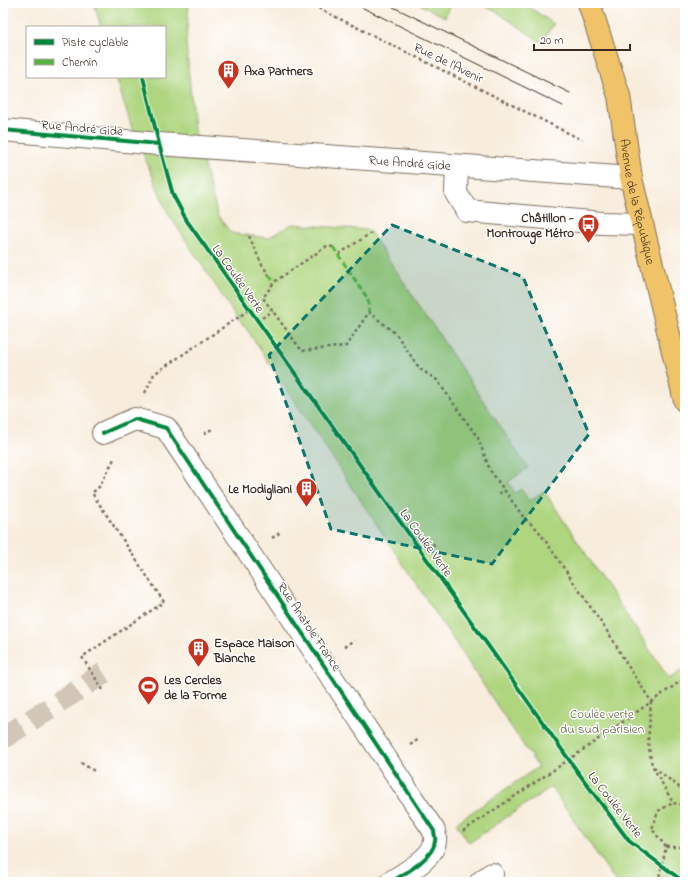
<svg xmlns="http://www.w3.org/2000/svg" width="688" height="885" viewBox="0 0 688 885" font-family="'Indie Flower',sans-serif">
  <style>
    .green { fill: #afd57f; stroke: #75804e }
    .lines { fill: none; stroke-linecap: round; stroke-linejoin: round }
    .minor-tunnel { stroke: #d2c6b7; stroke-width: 22; stroke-dasharray: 22 11; stroke-linecap: butt }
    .minor-casing { stroke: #7d6e61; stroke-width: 24 }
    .major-casing { stroke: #7d6e61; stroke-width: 24 }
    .path { stroke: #7d6e61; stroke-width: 2.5; stroke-dasharray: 3 3; stroke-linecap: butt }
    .minor { stroke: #fff; stroke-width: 22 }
    .major { stroke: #f0c369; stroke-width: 22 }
    .tram { stroke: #3b2a1e; stroke-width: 1 }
    .quiet { stroke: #57b245; stroke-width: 3; stroke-dasharray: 6 3; stroke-linecap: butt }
    .cycleway-casing { stroke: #fff; stroke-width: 6 }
    .cycleway { stroke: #00873e; stroke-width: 4 }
    .marked { fill: #0f766e; fill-opacity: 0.2; stroke: #0f766e; stroke-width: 3; stroke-dasharray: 8 5; stroke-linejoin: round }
    .labels { text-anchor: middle; stroke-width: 3; stroke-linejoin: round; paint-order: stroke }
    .street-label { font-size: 13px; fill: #3b2a1e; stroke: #fff }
    .poi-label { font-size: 13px; font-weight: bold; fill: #3b2a1e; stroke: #fff; text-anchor: start }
    .park-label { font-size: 13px; fill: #5e5d3b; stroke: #fff }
  </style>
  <rect width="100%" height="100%" fill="#fff"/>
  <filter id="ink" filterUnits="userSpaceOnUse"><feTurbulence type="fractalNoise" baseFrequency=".025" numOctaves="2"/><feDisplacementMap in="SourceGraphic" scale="8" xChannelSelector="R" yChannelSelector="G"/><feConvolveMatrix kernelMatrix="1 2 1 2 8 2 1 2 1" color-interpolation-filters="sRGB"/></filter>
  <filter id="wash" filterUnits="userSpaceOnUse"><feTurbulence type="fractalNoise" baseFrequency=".012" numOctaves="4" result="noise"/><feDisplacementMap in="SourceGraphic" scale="16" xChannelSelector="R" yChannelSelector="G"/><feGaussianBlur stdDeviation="0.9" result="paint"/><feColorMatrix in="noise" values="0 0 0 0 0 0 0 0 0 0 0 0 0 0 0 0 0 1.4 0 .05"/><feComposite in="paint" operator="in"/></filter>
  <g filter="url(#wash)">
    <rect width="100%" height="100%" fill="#f8eddd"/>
    <!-- green -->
    <g class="green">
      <path d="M 94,3 L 189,3 L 186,42 L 194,130 L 218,216 L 231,233 L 268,238 L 292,224 L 369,230 L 528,468 L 508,482 L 515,493 L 521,489 L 529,501 L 544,491 L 669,679 L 685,668 L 685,734 L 679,739 L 685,748 L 685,882 L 616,882 L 551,787 L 469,843 L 456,823 L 538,767 L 244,325 L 242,326 L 168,213 L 131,125 L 116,77 L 165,77 L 165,27 L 101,27 Z"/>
      <path d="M 417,3 L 451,3 L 445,17 Z"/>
      <path d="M 478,3 L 523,3 L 554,24 L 541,42 L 497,12 Z"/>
    </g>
  </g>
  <g filter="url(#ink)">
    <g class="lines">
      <!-- minor-tunnel -->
      <path class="minor-tunnel" d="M 3,738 L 104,673"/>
      <defs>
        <g id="minor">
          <path id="s1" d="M 3,130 L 159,144 L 631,178"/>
          <path d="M 457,166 L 456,193 L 467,211 L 602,223 L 642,224"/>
          <path d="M 103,433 L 135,419 L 166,428 L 434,831 C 434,834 436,838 435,841 C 434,858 404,874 391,882"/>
          <path d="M 481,882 L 492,874"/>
        </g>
        <g id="major">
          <path id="s2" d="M 589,3 L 619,96 L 631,178 L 685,401"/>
        </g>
      </defs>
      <!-- minor casing -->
      <use href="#minor" class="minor-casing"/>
      <!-- major casing -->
      <use href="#major" class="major-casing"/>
      <!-- path -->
      <g class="path">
        <path d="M 308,3 L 582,140"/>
        <path d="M 249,236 L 262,265 L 269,275"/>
        <path d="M 333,247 L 327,246 L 274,282 L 263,298 L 302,351 L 346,346 L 369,312 L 396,334 L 420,369 L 437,380 L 478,438 L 490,470 L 524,518 L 538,530 L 613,640 L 626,663 L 651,701 L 648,743 L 652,765 L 673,803 L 685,806"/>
        <path d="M 339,254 L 371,233"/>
        <path d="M 257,321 L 273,311"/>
        <path d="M 145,393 L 154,374 L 249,310"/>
        <path d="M 204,434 L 212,429"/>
        <path d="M 499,494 L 504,490"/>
        <path d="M 272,538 L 281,532"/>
        <path d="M 422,552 L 436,543"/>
        <path d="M 344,647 L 354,640"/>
        <path d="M 103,690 L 82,657 L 164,602 L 92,493 L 99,487 L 114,459"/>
        <path d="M 410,745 L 419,739"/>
        <path d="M 81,763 L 96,772"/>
        <path d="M 654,767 L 685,792"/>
        <path d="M 463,831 L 570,759 L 685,678"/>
        <path d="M 666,847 L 652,829 L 658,811 L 673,803"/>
        <path d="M 666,847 L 682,847 L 685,844"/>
        <path d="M 658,882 L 666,847"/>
      </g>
      <!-- minor -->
      <use href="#minor" class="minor"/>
      <!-- major -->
      <use href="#major" class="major"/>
      <!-- tram -->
      <g class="tram">
        <path d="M 353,3 L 563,106"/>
        <path d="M 385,3 L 570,93"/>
      </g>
      <!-- quiet -->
      <g class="quiet">
        <path d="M 333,247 L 368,299 L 369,312"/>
        <path d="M 269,275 L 274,282"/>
      </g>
      <defs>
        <g id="cycleway">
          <path d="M 143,77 L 159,144 L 173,195 L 187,221 L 577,771 L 629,841 L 684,882"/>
          <path d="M 3,130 L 159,144"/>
          <path d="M 103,433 L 135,419 L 166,428 L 434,831 C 434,834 436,838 435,841 C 434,858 404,874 391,882"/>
        </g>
      </defs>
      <!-- cycleway casing -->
      <use href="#cycleway" class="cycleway-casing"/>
      <!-- cycleway -->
      <use href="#cycleway" class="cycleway"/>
    </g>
  </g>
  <!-- marked area -->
  <path class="marked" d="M 392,225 L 523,277 L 589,434 L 492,564 L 331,529 L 269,355 Z"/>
  <!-- icons -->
  <defs>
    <symbol id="building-pin" viewBox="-11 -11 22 30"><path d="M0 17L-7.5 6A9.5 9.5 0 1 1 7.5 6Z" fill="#c8321e" stroke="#fff"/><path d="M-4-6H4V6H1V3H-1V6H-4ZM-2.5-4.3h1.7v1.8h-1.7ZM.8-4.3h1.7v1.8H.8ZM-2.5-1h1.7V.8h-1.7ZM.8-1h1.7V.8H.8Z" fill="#fff"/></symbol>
    <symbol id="bus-pin" viewBox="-11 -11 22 30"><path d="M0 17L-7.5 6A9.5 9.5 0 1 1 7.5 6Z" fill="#c8321e" stroke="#fff"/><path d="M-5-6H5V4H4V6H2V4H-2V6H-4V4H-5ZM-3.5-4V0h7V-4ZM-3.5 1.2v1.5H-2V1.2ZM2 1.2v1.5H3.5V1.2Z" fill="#fff"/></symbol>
    <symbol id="stadium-pin" viewBox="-11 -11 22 30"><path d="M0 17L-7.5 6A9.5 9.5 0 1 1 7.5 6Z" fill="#c8321e" stroke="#fff"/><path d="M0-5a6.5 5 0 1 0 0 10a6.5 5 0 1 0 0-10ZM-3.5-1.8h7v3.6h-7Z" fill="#fff"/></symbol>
  </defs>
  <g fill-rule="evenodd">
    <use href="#building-pin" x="216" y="58" width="25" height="34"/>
    <use href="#bus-pin" x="576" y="212" width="25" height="34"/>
    <use href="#building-pin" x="294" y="476" width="25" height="34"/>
    <use href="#building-pin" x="186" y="636" width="25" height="34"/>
    <use href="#stadium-pin" x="136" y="674" width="25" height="34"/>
  </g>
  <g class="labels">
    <!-- street labels -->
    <g class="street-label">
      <text transform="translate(449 62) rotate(26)" y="5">Rue de l'Avenir</text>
      <text transform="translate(82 127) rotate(5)" y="5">Rue André Gide</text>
      <text dy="5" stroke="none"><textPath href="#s1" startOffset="408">Rue André Gide</textPath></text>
      <text dy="5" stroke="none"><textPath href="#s2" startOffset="205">Avenue de la République</textPath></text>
      <text transform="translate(239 278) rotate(55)" y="5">La Coulée Verte</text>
      <text transform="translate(427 542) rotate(54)" y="5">La Coulée Verte</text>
      <text transform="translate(310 626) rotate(56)" y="5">Rue Anatole France</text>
      <text transform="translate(616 804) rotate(52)" y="5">La Coulée Verte</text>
    </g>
    <!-- poi labels -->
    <g class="poi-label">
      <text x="244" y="75">Axa Partners</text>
      <text x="574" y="222" text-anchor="end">Châtillon -<tspan x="574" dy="15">Montrouge Métro</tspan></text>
      <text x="292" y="493" text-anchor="end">Le Modigliani</text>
      <text x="214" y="647">Espace Maison<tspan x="214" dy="15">Blanche</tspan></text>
      <text x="164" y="684">Les Cercles<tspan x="164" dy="15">de la Forme</tspan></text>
    </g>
    <!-- park labels -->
    <g class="park-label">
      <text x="602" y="718">Coulée verte<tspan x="602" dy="15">du sud parisien</tspan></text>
    </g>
  </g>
  <!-- margin -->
  <rect width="688" height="885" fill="none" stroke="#fff" stroke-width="16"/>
  <!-- legend -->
  <rect x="26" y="26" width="140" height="52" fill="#ffffff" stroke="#b1aaa5"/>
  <rect x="34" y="39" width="20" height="6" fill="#00873e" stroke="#b1aaa5"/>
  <text x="62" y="46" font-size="12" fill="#3b2a1e">Piste cyclable</text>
  <rect x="34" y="59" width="20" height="6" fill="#57b245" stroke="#b1aaa5"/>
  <text x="62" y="66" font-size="12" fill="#3b2a1e">Chemin</text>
  <!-- scale -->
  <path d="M534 44v6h96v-6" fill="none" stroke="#3b2a1e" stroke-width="2"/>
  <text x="540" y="44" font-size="12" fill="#3b2a1e" stroke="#ffffff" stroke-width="3" paint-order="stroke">20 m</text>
</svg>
